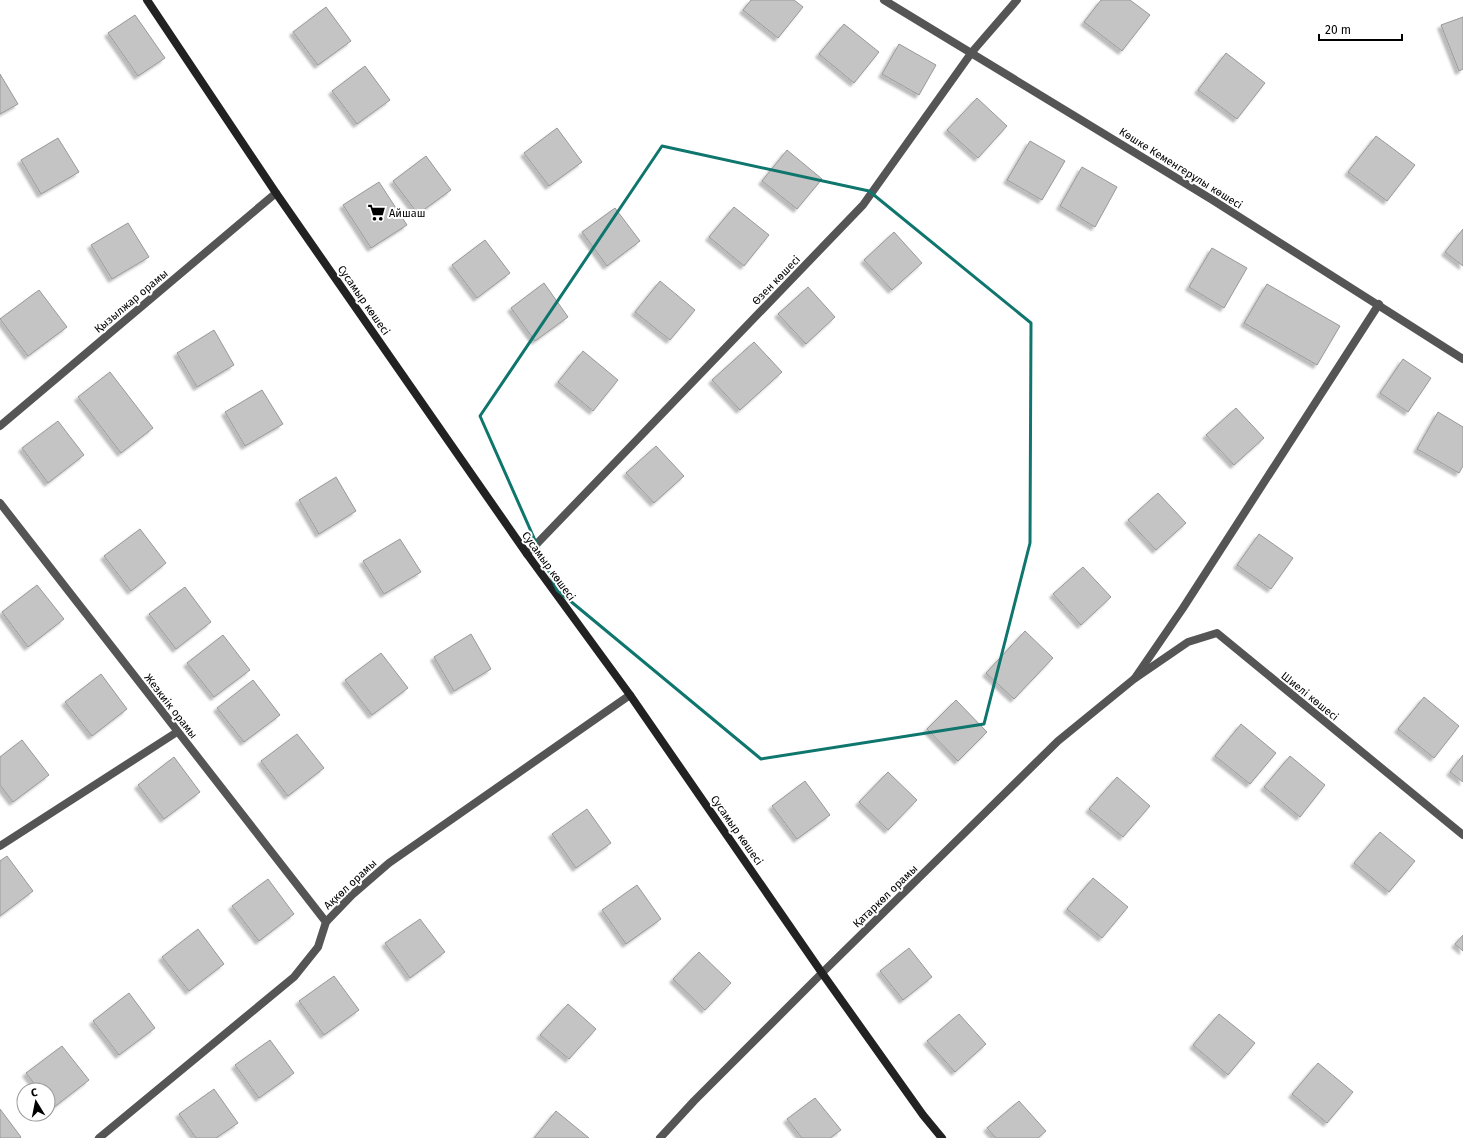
<svg xmlns="http://www.w3.org/2000/svg" width="1463" height="1138" viewBox="0 0 1463 1138" font-family="'Fira Sans',sans-serif">
  <style>
    .building { fill: #c4c4c4; stroke: #999; filter: url(#shadow) }
    .lines { fill: none; stroke-linecap: round; stroke-linejoin: round }
    .service { stroke: #555; stroke-width: 8 }
    .minor { stroke: #555; stroke-width: 8 }
    .secondary { stroke: #222; stroke-width: 8 }
    .marked { fill: none; stroke: #0f766e; stroke-width: 3; stroke-linejoin: round }
    .labels { text-anchor: middle; stroke-width: 4; stroke-linejoin: round; paint-order: stroke }
    .street-label { font-size: 11px; fill: #000; stroke: #fff }
    .poi-label { font-size: 11px; fill: #000; stroke: #fff; text-anchor: start }
  </style>
  <defs>
    <filter id="shadow"><feDropShadow dx="-3.5" dy="3.5" stdDeviation="1" flood-color="#0004"/></filter>
  </defs>
  <rect width="100%" height="100%" fill="#fff"/>
  <!-- building -->
  <g class="building">
    <path d="M 751,0 L 794,0 L 803,7 L 778,38 L 743,10 Z"/>
    <path d="M 1101,0 L 1130,0 L 1150,15 L 1122,51 L 1084,22 Z"/>
    <path d="M 326,7 L 351,41 L 318,65 L 293,32 Z"/>
    <path d="M 135,15 L 165,58 L 138,76 L 108,33 Z"/>
    <path d="M 1463,17 L 1463,69 L 1459,71 L 1441,25 Z"/>
    <path d="M 844,24 L 879,52 L 854,83 L 819,54 Z"/>
    <path d="M 899,44 L 936,65 L 919,95 L 882,74 Z"/>
    <path d="M 1226,53 L 1265,83 L 1237,119 L 1198,90 Z"/>
    <path d="M 365,66 L 390,100 L 357,124 L 332,91 Z"/>
    <path d="M 0,74 L 18,104 L 0,114 Z"/>
    <path d="M 977,98 L 1007,126 L 978,158 L 947,130 Z"/>
    <path d="M 557,128 L 582,162 L 549,186 L 524,153 Z"/>
    <path d="M 1376,136 L 1415,165 L 1387,201 L 1348,172 Z"/>
    <path d="M 58,138 L 79,172 L 41,194 L 21,160 Z"/>
    <path d="M 1030,141 L 1065,161 L 1042,200 L 1007,180 Z"/>
    <path d="M 787,150 L 822,179 L 797,209 L 762,181 Z"/>
    <path d="M 426,156 L 451,190 L 418,214 L 393,181 Z"/>
    <path d="M 1082,167 L 1117,187 L 1095,227 L 1060,206 Z"/>
    <path d="M 379,182 L 407,225 L 371,248 L 343,205 Z"/>
    <path d="M 734,207 L 769,235 L 744,266 L 709,237 Z"/>
    <path d="M 615,208 L 640,241 L 607,266 L 582,232 Z"/>
    <path d="M 128,223 L 149,257 L 112,279 L 91,245 Z"/>
    <path d="M 1463,229 L 1463,266 L 1445,252 Z"/>
    <path d="M 894,232 L 922,263 L 892,290 L 864,260 Z"/>
    <path d="M 485,240 L 510,273 L 477,298 L 452,265 Z"/>
    <path d="M 1212,248 L 1247,268 L 1224,308 L 1189,287 Z"/>
    <path d="M 660,281 L 695,310 L 670,340 L 635,312 Z"/>
    <path d="M 544,283 L 568,317 L 535,341 L 511,308 Z"/>
    <path d="M 1267,284 L 1340,326 L 1317,365 L 1244,323 Z"/>
    <path d="M 808,287 L 835,317 L 806,344 L 778,314 Z"/>
    <path d="M 39,290 L 67,327 L 28,356 L 0,319 Z"/>
    <path d="M 214,330 L 234,365 L 197,387 L 177,353 Z"/>
    <path d="M 754,342 L 782,372 L 740,410 L 712,380 Z"/>
    <path d="M 583,351 L 618,380 L 593,411 L 558,382 Z"/>
    <path d="M 1403,359 L 1431,378 L 1408,412 L 1380,393 Z"/>
    <path d="M 110,372 L 153,428 L 121,453 L 78,397 Z"/>
    <path d="M 262,390 L 283,424 L 245,446 L 225,412 Z"/>
    <path d="M 1236,408 L 1264,438 L 1234,465 L 1206,435 Z"/>
    <path d="M 1438,412 L 1463,427 L 1463,466 L 1459,473 L 1417,449 Z"/>
    <path d="M 58,421 L 84,455 L 48,483 L 22,448 Z"/>
    <path d="M 656,446 L 684,476 L 654,503 L 626,473 Z"/>
    <path d="M 336,477 L 356,511 L 319,534 L 299,500 Z"/>
    <path d="M 1158,493 L 1186,523 L 1156,550 L 1128,520 Z"/>
    <path d="M 140,529 L 166,563 L 131,591 L 104,556 Z"/>
    <path d="M 1259,534 L 1293,558 L 1271,589 L 1237,565 Z"/>
    <path d="M 400,539 L 421,572 L 384,594 L 363,561 Z"/>
    <path d="M 1083,567 L 1111,597 L 1081,625 L 1053,594 Z"/>
    <path d="M 37,585 L 64,619 L 28,647 L 2,612 Z"/>
    <path d="M 185,587 L 211,622 L 176,649 L 149,614 Z"/>
    <path d="M 1025,631 L 1053,658 L 1014,699 L 986,673 Z"/>
    <path d="M 471,634 L 491,669 L 454,691 L 434,657 Z"/>
    <path d="M 223,635 L 250,670 L 214,697 L 187,663 Z"/>
    <path d="M 381,653 L 408,688 L 372,715 L 345,680 Z"/>
    <path d="M 101,674 L 127,709 L 92,736 L 65,702 Z"/>
    <path d="M 253,680 L 280,715 L 244,742 L 217,708 Z"/>
    <path d="M 1424,697 L 1459,726 L 1434,758 L 1398,729 Z"/>
    <path d="M 956,700 L 987,732 L 958,761 L 927,729 Z"/>
    <path d="M 1241,724 L 1276,753 L 1250,784 L 1215,756 Z"/>
    <path d="M 297,734 L 324,768 L 288,796 L 261,761 Z"/>
    <path d="M 22,740 L 49,775 L 13,802 L 0,785 L 0,757 Z"/>
    <path d="M 1463,755 L 1463,782 L 1450,772 Z"/>
    <path d="M 1290,756 L 1325,785 L 1300,817 L 1264,787 Z"/>
    <path d="M 174,757 L 200,792 L 164,819 L 138,785 Z"/>
    <path d="M 888,772 L 917,800 L 888,830 L 859,802 Z"/>
    <path d="M 1117,777 L 1150,806 L 1123,837 L 1089,809 Z"/>
    <path d="M 805,781 L 830,815 L 797,839 L 772,806 Z"/>
    <path d="M 587,809 L 611,843 L 576,868 L 552,834 Z"/>
    <path d="M 1380,832 L 1415,861 L 1389,892 L 1354,863 Z"/>
    <path d="M 7,856 L 33,891 L 0,916 L 0,861 Z"/>
    <path d="M 1093,878 L 1128,907 L 1102,938 L 1067,909 Z"/>
    <path d="M 268,879 L 294,914 L 259,941 L 232,906 Z"/>
    <path d="M 637,885 L 661,919 L 626,944 L 602,910 Z"/>
    <path d="M 420,919 L 445,952 L 410,978 L 385,943 Z"/>
    <path d="M 198,929 L 224,964 L 189,991 L 162,957 Z"/>
    <path d="M 1463,935 L 1463,951 L 1455,944 Z"/>
    <path d="M 909,948 L 932,977 L 903,1000 L 880,971 Z"/>
    <path d="M 699,952 L 731,983 L 705,1010 L 673,979 Z"/>
    <path d="M 334,976 L 359,1010 L 324,1035 L 299,1001 Z"/>
    <path d="M 129,993 L 155,1028 L 119,1055 L 93,1021 Z"/>
    <path d="M 568,1004 L 596,1029 L 569,1059 L 540,1035 Z"/>
    <path d="M 959,1014 L 986,1044 L 955,1072 L 927,1041 Z"/>
    <path d="M 1219,1014 L 1255,1043 L 1228,1075 L 1193,1045 Z"/>
    <path d="M 270,1040 L 294,1073 L 259,1098 L 235,1065 Z"/>
    <path d="M 62,1046 L 89,1080 L 53,1108 L 48,1101 L 48,1090 L 39,1090 L 26,1073 Z"/>
    <path d="M 1318,1063 L 1353,1092 L 1327,1123 L 1292,1094 Z"/>
    <path d="M 214,1089 L 238,1123 L 216,1138 L 196,1138 L 179,1114 Z"/>
    <path d="M 815,1098 L 841,1130 L 830,1138 L 802,1138 L 787,1119 Z"/>
    <path d="M 1019,1101 L 1046,1131 L 1038,1138 L 996,1138 L 987,1128 Z"/>
    <path d="M 0,1109 L 21,1137 L 20,1138 L 0,1138 Z"/>
    <path d="M 556,1111 L 589,1138 L 534,1138 Z"/>
  </g>
  <g class="lines">
    <!-- service -->
    <path class="service" d="M 1135,678 L 1183,608 L 1379,304"/>
    <!-- minor -->
    <g class="minor">
      <path d="M 884,0 L 1211,199 L 1463,359"/>
      <path d="M 0,426 L 276,193"/>
      <path d="M 0,503 L 326,922"/>
      <path d="M 527,554 L 863,205 L 972,52 L 1017,0"/>
      <path d="M 0,846 L 177,732"/>
      <path d="M 99,1138 L 294,977 L 318,947 L 326,922 L 352,895 L 389,863 L 630,695"/>
      <path d="M 660,1138 L 694,1101 L 822,973 L 1058,741 L 1134,679 L 1188,642 L 1217,633 L 1463,835"/>
    </g>
    <!-- secondary -->
    <path class="secondary" d="M 147,0 L 276,193 L 527,554 L 630,695 L 822,973 L 923,1115 L 942,1138"/>
  </g>
  <!-- marked area -->
  <path class="marked" d="M 662,146 L 869,191 L 1031,323 L 1030,543 L 984,724 L 761,759 L 557,590 L 480,416 Z"/>
  <!-- icons -->
  <defs>
    <symbol id="supermarket-bare" viewBox="-9 -9 18 18"><path d="M-6-5.5h2.5l.6 2H6L4.5 2H-2.5L-4.4-4H-6ZM-1.5 3.2a1.3 1.3 0 1 0 .1 0ZM3 3.2a1.3 1.3 0 1 0 .1 0Z" fill="#000" stroke="#fff" stroke-width="2.5" paint-order="stroke"/></symbol>
  </defs>
  <g fill-rule="evenodd">
    <use href="#supermarket-bare" x="364" y="200" width="25" height="25"/>
  </g>
  <g class="labels">
    <!-- street labels -->
    <g class="street-label">
      <text transform="translate(1181 168) rotate(32)" y="4">Көшке Кеменгерұлы көшесі</text>
      <text transform="translate(776 280) rotate(-46)" y="4">Өзен көшесі</text>
      <text transform="translate(364 300) rotate(55)" y="4">Сусамыр көшесі</text>
      <text transform="translate(131 301) rotate(-40)" y="4">Қызылжар орамы</text>
      <text transform="translate(549 566) rotate(54)" y="4">Сусамыр көшесі</text>
      <text transform="translate(1310 696) rotate(39)" y="4">Шиелі көшесі</text>
      <text transform="translate(171 706) rotate(52)" y="4">Жезкиік орамы</text>
      <text transform="translate(737 830) rotate(55)" y="4">Сусамыр көшесі</text>
      <text transform="translate(350 884) rotate(-43)" y="4">Ақкөл орамы</text>
      <text transform="translate(885 896) rotate(-44)" y="4">Қатаркөл орамы</text>
    </g>
    <!-- poi labels -->
    <g class="poi-label">
      <text x="389" y="217">Айшаш</text>
    </g>
  </g>
  <!-- north arrow -->
  <g transform="translate(36 1102) rotate(350)"><circle r="19" fill="#ffffff" stroke="#999999"/>
  <path d="M0-3L7 15L0 10L-7 15Z" fill="#000000"/>
  <text y="-6" font-size="11" font-weight="bold" text-anchor="middle" fill="#000000">С</text>
  </g>
  <!-- scale -->
  <path d="M1319 34v6h83v-6" fill="none" stroke="#000000" stroke-width="2"/>
  <text x="1325" y="34" font-size="12" fill="#000000" stroke="#ffffff" stroke-width="3" paint-order="stroke">20 m</text>
</svg>
